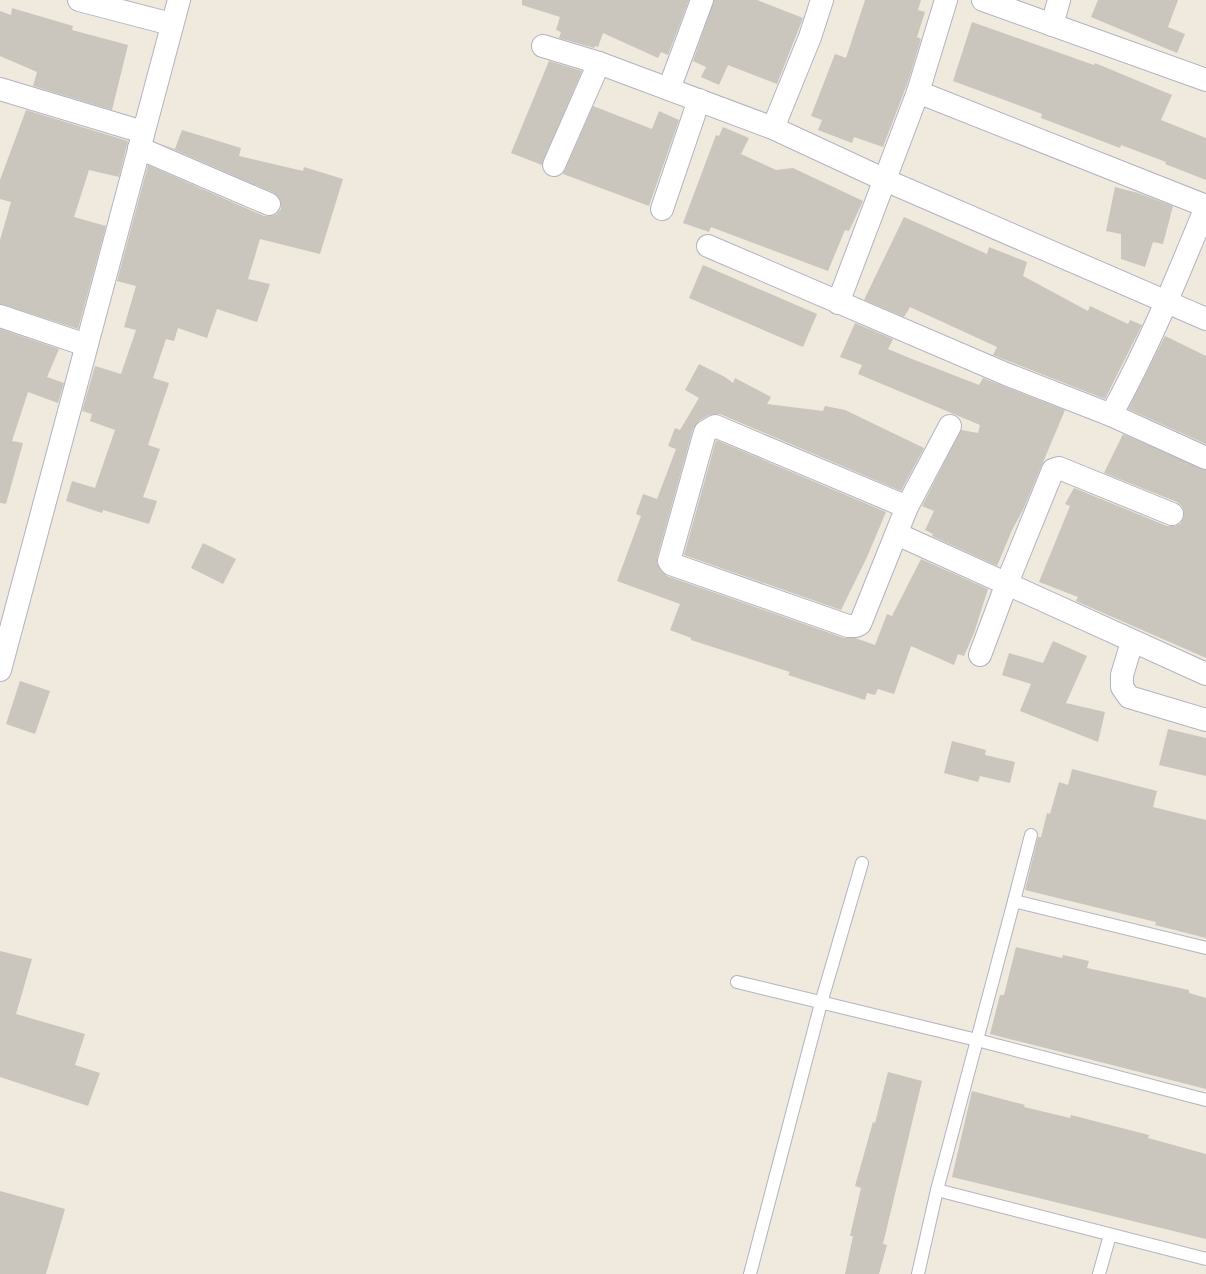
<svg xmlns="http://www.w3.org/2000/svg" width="1206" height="1274" viewBox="0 0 1206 1274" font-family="Lato,sans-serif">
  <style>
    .building { fill: #cac6bd }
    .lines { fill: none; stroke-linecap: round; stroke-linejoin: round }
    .service-casing { stroke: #b2b3c1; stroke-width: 14 }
    .minor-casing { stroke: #b2b3c1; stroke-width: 24 }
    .tertiary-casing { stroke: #b2b3c1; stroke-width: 24 }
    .service { stroke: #fff; stroke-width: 12 }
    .minor { stroke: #fff; stroke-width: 22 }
    .tertiary { stroke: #fff; stroke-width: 22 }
  </style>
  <rect width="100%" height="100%" fill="#efe9de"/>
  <!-- building -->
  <g class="building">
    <path d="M 522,0 L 689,0 L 668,55 L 661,52 L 658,58 L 603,33 L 598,47 L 595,46 L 594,48 L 559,38 L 561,32 L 556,30 L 560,17 L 522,5 Z"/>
    <path d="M 714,0 L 757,0 L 803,18 L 777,84 L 728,65 L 719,85 L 701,77 L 706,67 L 693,61 Z"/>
    <path d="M 865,0 L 921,0 L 918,10 L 925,12 L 917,37 L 921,39 L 909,79 L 883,147 L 854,137 L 852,143 L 818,130 L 822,120 L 811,116 L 835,54 L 846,58 Z"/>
    <path d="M 1098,0 L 1178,0 L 1168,27 L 1185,34 L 1177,53 L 1091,17 Z"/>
    <path d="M 12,8 L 73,26 L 72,30 L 128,45 L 112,110 L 33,86 L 37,72 L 0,56 L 0,11 L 11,15 Z"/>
    <path d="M 972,22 L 1094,65 L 1095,63 L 1172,95 L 1161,120 L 1206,138 L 1206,180 L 1165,164 L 1166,162 L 1121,145 L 1120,148 L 1041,118 L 1042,114 L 953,81 Z"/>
    <path d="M 549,61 L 582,71 L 542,165 L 511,153 Z"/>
    <path d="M 593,106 L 652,129 L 659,111 L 679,120 L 649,206 L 563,174 Z"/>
    <path d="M 26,110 L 128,141 L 119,177 L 89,170 L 74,217 L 106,226 L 78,329 L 0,304 L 0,240 L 11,202 L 0,199 L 0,180 Z"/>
    <path d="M 723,127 L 749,138 L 741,154 L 776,170 L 793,168 L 863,201 L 849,231 L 845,230 L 828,271 L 711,227 L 709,232 L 683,223 L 716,135 L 719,136 Z"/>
    <path d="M 182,130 L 241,148 L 239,156 L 303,171 L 304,167 L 343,179 L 320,254 L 260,239 L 248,279 L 270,284 L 257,322 L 217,309 L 207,338 L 178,328 L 174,341 L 166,339 L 153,378 L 169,383 L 148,445 L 160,449 L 143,497 L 157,501 L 149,524 L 103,510 L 102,513 L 66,501 L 72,481 L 95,488 L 115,430 L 90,421 L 92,414 L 82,411 L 95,366 L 121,374 L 136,330 L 124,327 L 136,286 L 117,281 L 148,165 L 264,216 L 271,216 L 277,214 L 281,209 L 281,203 L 279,197 L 274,193 L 161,144 L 175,149 Z"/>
    <path d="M 1115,187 L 1138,193 L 1173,206 L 1163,244 L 1153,242 L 1145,267 L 1121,259 L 1121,234 L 1106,231 Z"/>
    <path d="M 904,217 L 987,254 L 989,247 L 1027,262 L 1023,276 L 1088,311 L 1090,306 L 1128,324 L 1130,320 L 1142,325 L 1105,399 L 993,355 L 997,347 L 910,307 L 904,317 L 864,300 Z"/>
    <path d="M 703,265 L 817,314 L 803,347 L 689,298 Z"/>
    <path d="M 855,323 L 893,339 L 888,349 L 912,359 L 979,385 L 983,378 L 1065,410 L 1023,510 L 1012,530 L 997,566 L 932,536 L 933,534 L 925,530 L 934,511 L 922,506 L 961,430 L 978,433 L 980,425 L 858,374 L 862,365 L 840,357 Z"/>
    <path d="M 0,329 L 59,349 L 47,377 L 64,383 L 58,403 L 28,392 L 12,441 L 23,443 L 6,504 L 0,503 Z"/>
    <path d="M 1165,336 L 1206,356 L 1206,444 L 1128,409 Z"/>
    <path d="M 699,364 L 725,377 L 733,383 L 735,378 L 771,397 L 767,404 L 823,411 L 825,406 L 845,410 L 924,448 L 901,491 L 720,414 L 709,415 L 699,421 L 693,429 L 657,558 L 657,563 L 661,571 L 667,576 L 844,638 L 855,638 L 875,645 L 887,614 L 892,616 L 921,559 L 988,589 L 974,633 L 964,656 L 958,654 L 954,665 L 911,646 L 894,694 L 878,689 L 875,695 L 867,693 L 865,700 L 788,675 L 790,672 L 691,640 L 691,638 L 670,630 L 680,604 L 617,581 L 641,516 L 636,514 L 643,494 L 657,499 L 676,449 L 668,446 L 675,428 L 680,430 L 699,398 L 685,390 Z"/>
    <path d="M 1123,434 L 1206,470 L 1206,658 L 1076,601 L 1078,597 L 1039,582 L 1070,506 L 1065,504 L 1074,488 L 1167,526 L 1174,526 L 1180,524 L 1183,519 L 1184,512 L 1182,506 L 1177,502 L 1104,473 Z"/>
    <path d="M 716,440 L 886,512 L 867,557 L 841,610 L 684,555 Z"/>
    <path d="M 203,543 L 236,559 L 223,584 L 191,568 Z"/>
    <path d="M 1053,641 L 1087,656 L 1066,703 L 1105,712 L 1098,742 L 1020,711 L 1031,684 L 1002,675 L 1009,653 L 1043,663 Z"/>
    <path d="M 20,681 L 50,691 L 35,734 L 6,724 Z"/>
    <path d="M 1168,729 L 1206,738 L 1206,776 L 1159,765 Z"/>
    <path d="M 952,741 L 986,750 L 985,755 L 1015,762 L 1010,783 L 980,776 L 978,782 L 944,773 Z"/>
    <path d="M 1072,769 L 1157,791 L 1153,807 L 1206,820 L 1206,938 L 1155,925 L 1156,922 L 1025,890 L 1038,837 L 1041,837 L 1047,813 L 1050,814 L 1059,782 L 1068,785 Z"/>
    <path d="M 1016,947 L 1062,958 L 1063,955 L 1089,961 L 1087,968 L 1189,990 L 1189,993 L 1206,998 L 1206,1089 L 990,1034 L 1000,995 L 1004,995 Z"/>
    <path d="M 0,951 L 32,959 L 16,1014 L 85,1034 L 75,1065 L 100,1073 L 88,1106 L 0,1077 Z"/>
    <path d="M 888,1072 L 922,1081 L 883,1244 L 887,1245 L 879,1274 L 845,1274 L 853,1236 L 850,1236 L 861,1188 L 855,1186 L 873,1122 L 875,1123 Z"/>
    <path d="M 972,1091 L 1025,1105 L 1024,1107 L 1070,1118 L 1071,1115 L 1149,1135 L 1148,1138 L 1206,1154 L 1206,1239 L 952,1177 Z"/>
    <path d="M 0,1191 L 65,1209 L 46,1274 L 0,1274 Z"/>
  </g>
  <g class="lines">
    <defs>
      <g id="service">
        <path d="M 1014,901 L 1031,835"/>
        <path d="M 737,982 L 977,1040 L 1014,901 L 1206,948"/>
        <path d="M 937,1190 L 1206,1259"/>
        <path d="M 750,1274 L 821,1003 L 862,863"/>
        <path d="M 918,1274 L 937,1190 L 977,1040 L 1206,1100"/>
        <path d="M 1099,1274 L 1110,1235"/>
      </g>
      <g id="minor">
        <path d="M 79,0 L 171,24"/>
        <path d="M 983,0 L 1206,80"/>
        <path d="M 1052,25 L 1059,0"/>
        <path d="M 543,46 L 599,63 L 773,128 L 885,180 L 1206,319"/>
        <path d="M 0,89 L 143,132"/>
        <path d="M 669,89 L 702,0"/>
        <path d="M 918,92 L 1206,206"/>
        <path d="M 773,128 L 810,37 L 822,0"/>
        <path d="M 139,148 L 269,204"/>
        <path d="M 554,165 L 599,63"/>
        <path d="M 662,209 L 699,100"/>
        <path d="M 708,246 L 1006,374 L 1111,415 L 1206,458"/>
        <path d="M 838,303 L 918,92 L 946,0"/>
        <path d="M 0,316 L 86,345"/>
        <path d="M 1111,415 C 1148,348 1177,278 1206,207"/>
        <path d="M 907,507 L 715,426 L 705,432 L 669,561 L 671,564 L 848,626 L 856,626 L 860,624 L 907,507 L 950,426"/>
        <path d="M 897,534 L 1206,674"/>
        <path d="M 1132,642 L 1122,675 L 1122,687 L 1129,697 L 1206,720"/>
        <path d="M 980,655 L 1007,583 L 1053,470 L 1059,468 L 1172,514"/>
      </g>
      <path id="tertiary" d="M 0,670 L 179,0"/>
    </defs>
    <!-- service casing -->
    <use href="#service" class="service-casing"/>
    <!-- minor casing -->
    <use href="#minor" class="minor-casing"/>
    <!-- tertiary casing -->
    <use href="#tertiary" class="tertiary-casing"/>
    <!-- service -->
    <use href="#service" class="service"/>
    <!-- minor -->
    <use href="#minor" class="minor"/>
    <!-- tertiary -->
    <use href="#tertiary" class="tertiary"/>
  </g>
</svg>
